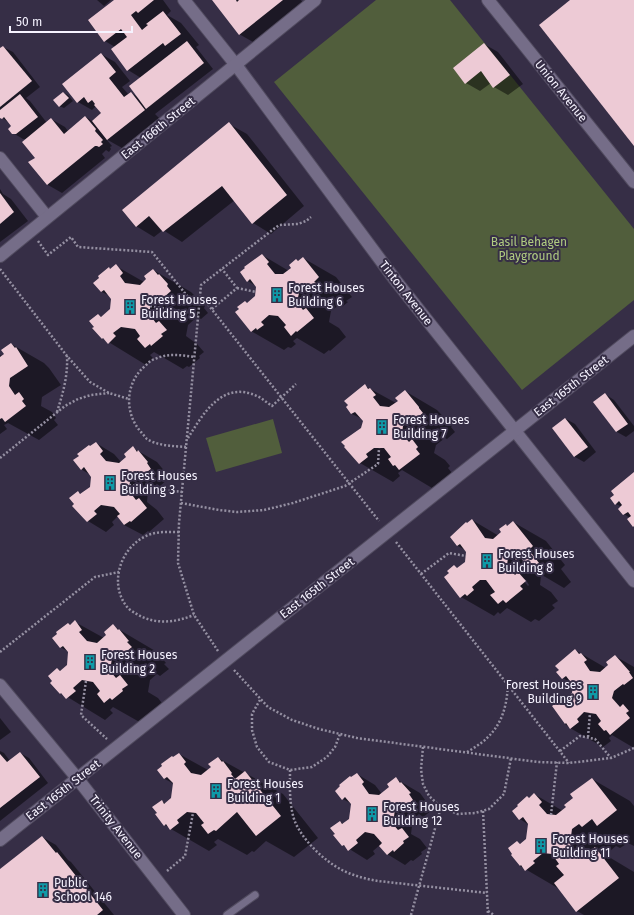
<svg xmlns="http://www.w3.org/2000/svg" width="634" height="915" viewBox="0 0 634 915" font-family="'Fira Sans',sans-serif">
  <style>
    .green { fill: #515e3c }
    .shadow { fill: #0007; fill-rule: evenodd }
    .building { fill: #edcad5 }
    .lines { fill: none; stroke-linecap: round; stroke-linejoin: round }
    .lane-casing { stroke: #514b5f; stroke-width: 9 }
    .street-casing { stroke: #514b5f; stroke-width: 14 }
    .path { stroke: #9590a2; stroke-width: 2.5; stroke-dasharray: 2 2; stroke-linecap: butt }
    .lane { stroke: #756d88; stroke-width: 7 }
    .street { stroke: #756d88; stroke-width: 12 }
    .labels { text-anchor: middle; stroke-width: 4; stroke-linejoin: round; paint-order: stroke }
    .street-label { font-size: 12px; fill: #f6f3ff; stroke: #362e46 }
    .park-label { font-size: 12px; fill: #b0cc80; stroke: #362e46 }
    .poi-label { font-size: 12px; fill: #f6f3ff; stroke: #362e46; text-anchor: start }
  </style>
  <rect width="100%" height="100%" fill="#362e46"/>
  <!-- green -->
  <g class="green">
    <path d="M 376,0 L 450,0 L 634,229 L 634,300 L 522,390 L 274,82 Z"/>
    <path d="M 273,419 L 282,453 L 216,472 L 206,438 Z"/>
  </g>
  <!-- shadow -->
  <g class="shadow">
    <path d="M 97,0 L 111,0 L 104,6 Z"/>
    <path d="M 115,0 L 163,0 L 171,11 L 167,15 L 181,23 L 199,45 L 196,47 L 213,69 L 155,114 L 159,118 L 122,148 L 106,139 L 112,146 L 110,147 L 111,149 L 109,152 L 106,150 L 102,154 L 105,158 L 62,193 L 48,185 L 30,163 L 36,158 L 27,139 L 23,139 L 13,133 L 13,126 L 0,116 L 0,50 L 3,47 L 13,52 L 40,87 L 26,98 L 30,101 L 47,123 L 51,119 L 65,127 L 68,131 L 86,117 L 92,121 L 102,114 L 96,106 L 92,110 L 78,102 L 101,54 L 115,62 L 130,81 L 122,87 L 129,95 L 131,93 L 139,98 L 141,78 L 128,70 L 115,47 L 105,41 Z"/>
    <path d="M 213,0 L 301,0 L 303,3 L 253,42 L 239,34 Z"/>
    <path d="M 484,44 L 498,52 L 523,84 L 508,95 L 494,87 L 491,83 L 480,91 L 466,83 Z"/>
    <path d="M 64,93 L 68,95 L 73,101 L 64,108 L 59,106 Z"/>
    <path d="M 229,124 L 247,134 L 304,206 L 271,234 L 253,223 L 235,200 L 182,242 L 163,230 L 154,237 L 136,226 Z"/>
    <path d="M 0,189 L 3,194 L 11,199 L 28,221 L 0,242 Z"/>
    <path d="M 262,255 L 289,271 L 293,268 L 296,260 L 299,261 L 303,258 L 336,277 L 352,297 L 346,301 L 348,302 L 342,307 L 339,305 L 331,311 L 329,322 L 339,328 L 346,337 L 330,351 L 329,350 L 324,354 L 297,338 L 293,341 L 296,344 L 291,348 L 288,347 L 284,350 L 251,331 L 247,304 L 256,297 L 256,286 L 248,281 Z"/>
    <path d="M 116,266 L 144,282 L 153,270 L 191,292 L 205,306 L 204,308 L 208,313 L 201,319 L 197,317 L 188,325 L 186,336 L 197,344 L 204,352 L 199,356 L 200,358 L 189,367 L 187,366 L 183,369 L 154,352 L 150,355 L 153,358 L 146,365 L 102,338 L 98,315 L 102,317 L 111,309 L 112,297 L 102,292 L 111,270 Z"/>
    <path d="M 11,344 L 44,363 L 49,368 L 61,385 L 42,397 L 41,406 L 52,412 L 56,418 L 54,420 L 58,425 L 39,440 L 8,423 L 4,425 L 7,429 L 0,434 L 0,355 L 2,356 L 5,354 Z"/>
    <path d="M 365,386 L 396,403 L 399,401 L 405,391 L 437,410 L 452,426 L 451,427 L 455,432 L 447,439 L 445,438 L 436,445 L 434,453 L 445,460 L 450,466 L 448,468 L 452,473 L 432,488 L 402,470 L 398,473 L 400,476 L 393,482 L 360,463 L 364,420 L 352,414 L 347,407 Z"/>
    <path d="M 605,394 L 614,400 L 634,426 L 634,431 L 626,437 L 617,432 L 594,402 Z"/>
    <path d="M 566,419 L 575,424 L 596,452 L 584,462 L 575,457 L 553,428 Z"/>
    <path d="M 96,443 L 114,454 L 121,462 L 128,457 L 133,448 L 157,462 L 166,473 L 164,474 L 168,479 L 160,486 L 157,484 L 148,491 L 147,502 L 157,510 L 164,519 L 149,532 L 148,531 L 143,535 L 124,525 L 118,516 L 112,522 L 114,525 L 106,532 L 88,521 L 78,492 L 81,494 L 91,487 L 92,476 L 81,469 L 91,447 Z"/>
    <path d="M 634,474 L 634,526 L 630,518 L 624,514 L 620,509 L 622,507 L 616,504 L 615,495 Z"/>
    <path d="M 472,520 L 499,536 L 506,525 L 508,526 L 513,522 L 546,541 L 565,565 L 561,569 L 571,582 L 564,588 L 542,575 L 541,576 L 540,585 L 551,592 L 558,601 L 552,605 L 555,608 L 539,621 L 535,619 L 531,622 L 507,608 L 500,614 L 498,612 L 494,616 L 461,597 L 458,569 L 466,562 L 467,551 L 458,546 L 451,537 ZM 521,578 L 526,580 L 529,585 L 528,586 Z"/>
    <path d="M 75,622 L 104,638 L 113,626 L 157,652 L 166,663 L 164,664 L 169,669 L 160,676 L 157,674 L 150,680 L 148,692 L 158,698 L 165,707 L 143,724 L 113,707 L 110,710 L 113,713 L 105,720 L 61,693 L 57,669 L 61,671 L 68,666 L 69,652 L 60,647 L 68,624 L 71,625 Z"/>
    <path d="M 575,650 L 606,668 L 615,656 L 634,667 L 634,748 L 612,735 L 609,738 L 611,741 L 603,747 L 570,728 L 565,724 L 561,700 L 563,701 L 573,693 L 574,685 L 563,678 Z"/>
    <path d="M 0,718 L 11,732 L 0,740 Z"/>
    <path d="M 0,751 L 4,753 L 10,761 L 20,753 L 29,758 L 48,783 L 0,821 Z"/>
    <path d="M 179,754 L 208,770 L 212,767 L 218,758 L 283,794 L 318,838 L 294,857 L 266,841 L 254,852 L 252,851 L 247,855 L 218,839 L 214,842 L 217,845 L 209,851 L 171,829 L 165,825 L 162,801 L 166,804 L 172,799 L 174,784 L 165,779 L 174,758 Z"/>
    <path d="M 357,774 L 375,785 L 382,794 L 390,787 L 396,779 L 420,793 L 428,804 L 427,805 L 431,811 L 423,817 L 419,814 L 413,819 L 411,834 L 420,839 L 427,848 L 421,852 L 422,854 L 413,861 L 411,860 L 405,865 L 387,854 L 380,845 L 373,851 L 375,854 L 367,860 L 343,845 L 340,822 L 344,824 L 350,819 L 352,804 L 343,799 L 352,778 Z"/>
    <path d="M 592,779 L 630,801 L 634,806 L 634,846 L 628,843 L 620,848 L 616,846 L 610,851 L 609,857 L 634,872 L 634,915 L 584,915 L 577,911 L 561,890 L 520,866 L 517,842 L 521,844 L 527,840 L 529,825 L 520,819 L 514,811 L 534,794 L 563,811 Z"/>
    <path d="M 42,837 L 56,845 L 68,860 L 71,862 L 114,915 L 0,915 L 0,871 Z"/>
  </g>
  <!-- building -->
  <g class="building">
    <path d="M 114,0 L 154,0 L 138,13 L 136,11 L 131,15 L 142,30 L 148,25 L 146,24 L 163,11 L 181,34 L 165,46 L 163,43 L 127,71 L 111,49 L 127,37 L 121,29 L 104,42 L 88,20 Z"/>
    <path d="M 212,0 L 236,0 L 237,2 L 239,0 L 283,0 L 239,35 Z"/>
    <path d="M 570,0 L 634,0 L 634,146 L 539,25 Z"/>
    <path d="M 187,41 L 204,63 L 146,109 L 129,86 Z"/>
    <path d="M 484,43 L 510,75 L 493,88 L 481,71 L 465,84 L 453,68 Z"/>
    <path d="M 3,46 L 32,81 L 0,107 L 0,48 Z"/>
    <path d="M 101,53 L 116,72 L 109,78 L 124,97 L 131,92 L 145,110 L 107,140 L 92,121 L 101,113 L 94,105 L 95,104 L 92,100 L 88,103 L 84,97 L 77,103 L 62,84 Z"/>
    <path d="M 63,92 L 69,98 L 59,107 L 53,100 Z"/>
    <path d="M 20,94 L 38,117 L 16,134 L 12,134 L 8,129 L 11,126 L 4,117 L 2,119 L 0,118 L 0,110 Z"/>
    <path d="M 85,116 L 96,129 L 95,131 L 103,140 L 101,142 L 103,144 L 99,147 L 97,146 L 95,146 L 47,185 L 28,162 L 35,158 L 22,142 L 51,118 L 64,134 Z"/>
    <path d="M 229,122 L 287,195 L 252,224 L 222,186 L 163,232 L 149,216 L 136,227 L 122,210 Z"/>
    <path d="M 0,193 L 14,212 L 0,224 Z"/>
    <path d="M 262,254 L 269,262 L 267,264 L 275,274 L 283,274 L 291,268 L 289,265 L 296,259 L 298,261 L 303,257 L 319,277 L 314,282 L 316,283 L 309,289 L 307,286 L 299,293 L 297,302 L 303,310 L 306,308 L 314,318 L 297,332 L 296,331 L 291,336 L 284,327 L 286,325 L 278,316 L 269,315 L 261,322 L 264,325 L 257,330 L 256,328 L 251,332 L 235,312 L 239,309 L 237,307 L 245,301 L 247,303 L 255,296 L 256,287 L 250,279 L 247,282 L 240,272 L 245,268 L 244,267 Z"/>
    <path d="M 116,264 L 123,273 L 120,276 L 125,283 L 140,285 L 146,279 L 144,276 L 153,269 L 158,275 L 159,274 L 168,284 L 167,286 L 171,291 L 163,298 L 160,295 L 151,303 L 149,314 L 156,323 L 159,321 L 167,330 L 161,334 L 163,336 L 151,346 L 150,344 L 145,348 L 137,339 L 140,336 L 135,329 L 121,327 L 113,333 L 116,336 L 108,344 L 103,338 L 102,339 L 92,328 L 94,327 L 89,321 L 98,314 L 101,317 L 110,309 L 111,299 L 104,290 L 101,292 L 93,283 L 99,278 L 98,276 L 109,267 L 110,269 Z"/>
    <path d="M 11,343 L 15,348 L 16,347 L 28,366 L 10,378 L 9,386 L 15,395 L 19,392 L 24,399 L 22,401 L 26,406 L 5,422 L 2,418 L 0,419 L 0,357 L 4,354 L 1,350 Z"/>
    <path d="M 365,384 L 368,389 L 370,388 L 376,395 L 373,397 L 380,406 L 389,407 L 398,401 L 395,398 L 405,390 L 419,407 L 419,408 L 423,413 L 413,421 L 412,419 L 403,426 L 402,434 L 409,442 L 412,439 L 418,447 L 416,449 L 420,454 L 399,470 L 395,465 L 393,466 L 388,459 L 391,457 L 384,448 L 374,448 L 366,454 L 368,457 L 359,464 L 344,447 L 345,446 L 341,442 L 361,428 L 363,421 L 355,412 L 351,414 L 346,407 L 348,405 L 344,401 Z"/>
    <path d="M 605,393 L 628,424 L 616,432 L 593,402 Z"/>
    <path d="M 565,418 L 588,447 L 574,457 L 552,428 Z"/>
    <path d="M 96,442 L 103,451 L 100,454 L 106,461 L 119,463 L 126,457 L 124,454 L 133,446 L 137,452 L 138,450 L 148,462 L 147,463 L 151,469 L 141,476 L 139,473 L 130,481 L 129,491 L 136,500 L 139,498 L 147,508 L 131,522 L 130,521 L 124,525 L 117,516 L 120,514 L 114,507 L 101,505 L 94,511 L 97,514 L 87,522 L 72,506 L 74,504 L 69,498 L 78,491 L 80,494 L 90,487 L 91,477 L 84,467 L 81,470 L 73,460 L 79,456 L 77,454 L 89,445 L 90,446 Z"/>
    <path d="M 634,472 L 634,526 L 633,527 L 627,519 L 631,516 L 628,512 L 623,515 L 618,509 L 622,505 L 619,501 L 615,505 L 610,498 L 614,495 L 611,491 Z"/>
    <path d="M 472,519 L 485,538 L 493,539 L 501,532 L 499,529 L 506,524 L 507,526 L 513,521 L 533,546 L 529,550 L 539,563 L 531,570 L 520,557 L 516,560 L 512,554 L 508,557 L 507,566 L 515,575 L 518,572 L 526,581 L 520,586 L 523,589 L 506,603 L 503,600 L 498,604 L 490,595 L 495,592 L 486,580 L 480,580 L 472,587 L 474,590 L 467,596 L 465,594 L 460,598 L 444,577 L 449,573 L 447,571 L 454,565 L 457,568 L 465,562 L 466,552 L 460,544 L 457,546 L 450,537 L 466,522 L 467,523 Z"/>
    <path d="M 75,620 L 82,630 L 79,632 L 87,641 L 97,643 L 106,635 L 104,632 L 113,624 L 118,630 L 119,629 L 129,641 L 127,642 L 132,647 L 122,655 L 120,652 L 112,658 L 110,671 L 116,678 L 120,675 L 128,685 L 122,689 L 123,691 L 112,700 L 110,698 L 104,703 L 97,694 L 100,691 L 93,682 L 82,680 L 73,688 L 76,691 L 66,699 L 61,693 L 60,694 L 50,683 L 52,681 L 48,676 L 57,668 L 60,671 L 67,665 L 68,652 L 63,646 L 60,648 L 52,638 L 57,634 L 56,632 L 68,623 L 70,625 Z"/>
    <path d="M 575,649 L 579,654 L 581,653 L 587,660 L 584,662 L 590,671 L 600,672 L 608,665 L 606,662 L 615,655 L 630,672 L 629,672 L 633,678 L 624,685 L 623,684 L 614,691 L 612,698 L 620,707 L 623,704 L 629,711 L 626,713 L 630,718 L 610,735 L 606,730 L 604,731 L 598,724 L 601,721 L 596,714 L 584,712 L 577,719 L 579,722 L 570,729 L 566,723 L 565,724 L 552,706 L 561,699 L 562,701 L 572,693 L 573,685 L 566,676 L 562,679 L 556,672 L 559,670 L 555,666 Z"/>
    <path d="M 20,752 L 40,777 L 0,808 L 0,754 L 7,762 Z"/>
    <path d="M 179,753 L 186,762 L 184,764 L 191,773 L 201,775 L 211,767 L 208,764 L 218,757 L 222,762 L 223,761 L 232,773 L 231,774 L 235,779 L 245,771 L 281,816 L 256,836 L 237,812 L 216,831 L 214,830 L 208,834 L 201,825 L 204,823 L 196,813 L 187,812 L 177,820 L 179,823 L 170,830 L 166,824 L 164,826 L 155,814 L 157,813 L 152,807 L 162,800 L 164,804 L 171,798 L 173,783 L 167,777 L 164,779 L 157,770 L 162,766 L 161,764 L 172,756 L 173,757 Z"/>
    <path d="M 357,773 L 364,782 L 362,784 L 369,794 L 379,795 L 389,787 L 387,784 L 396,777 L 400,783 L 401,782 L 411,793 L 409,794 L 413,800 L 404,807 L 402,803 L 395,809 L 393,824 L 398,830 L 402,828 L 409,837 L 403,841 L 404,843 L 394,852 L 393,850 L 387,855 L 379,846 L 382,843 L 374,834 L 365,832 L 356,840 L 358,843 L 348,851 L 344,845 L 342,846 L 333,835 L 335,834 L 330,828 L 340,821 L 342,824 L 349,819 L 351,804 L 345,797 L 342,800 L 335,791 L 340,786 L 339,785 L 350,776 L 351,777 Z"/>
    <path d="M 592,778 L 617,810 L 597,826 L 592,819 L 582,827 L 579,824 L 572,829 L 570,844 L 575,851 L 579,848 L 585,855 L 595,847 L 619,878 L 576,912 L 554,883 L 564,875 L 556,866 L 559,864 L 552,854 L 543,853 L 533,861 L 535,863 L 525,871 L 521,865 L 520,866 L 511,855 L 512,854 L 508,848 L 517,841 L 520,844 L 526,839 L 528,824 L 523,817 L 519,820 L 512,811 L 518,806 L 517,805 L 527,796 L 529,798 L 534,793 L 542,802 L 539,805 L 547,814 L 556,815 L 566,807 L 564,805 L 573,798 L 570,794 Z"/>
    <path d="M 42,836 L 56,853 L 57,852 L 103,910 L 97,915 L 0,915 L 0,869 Z"/>
  </g>
  <g class="lines">
    <defs>
      <path id="lane" d="M 227,915 L 255,895"/>
      <g id="street">
        <path d="M 184,0 L 236,65 L 396,281 L 634,581"/>
        <path d="M 488,0 L 634,182"/>
        <path d="M 0,158 L 47,217"/>
        <path d="M 0,256 L 315,0"/>
        <path d="M 0,685 L 77,778 L 184,915"/>
        <path d="M 0,840 L 634,336"/>
      </g>
    </defs>
    <!-- lane casing -->
    <use href="#lane" class="lane-casing"/>
    <!-- street casing -->
    <use href="#street" class="street-casing"/>
    <!-- path -->
    <g class="path">
      <path d="M 38,241 L 48,255 L 71,237 L 78,247 L 152,252 L 188,297 L 206,302 L 379,521"/>
      <path d="M 0,269 L 67,356 L 90,382 L 109,393 L 129,399"/>
      <path d="M 237,288 L 256,292"/>
      <path d="M 150,306 L 198,314"/>
      <path d="M 212,309 L 237,288 L 222,269"/>
      <path d="M 57,412 C 63,393 68,376 67,356"/>
      <path d="M 188,438 C 203,414 222,380 257,396 C 262,398 267,403 272,406 L 296,384"/>
      <path d="M 186,447 C 174,446 158,446 147,439 C 145,437 143,434 141,432 C 124,413 125,383 145,366 C 148,363 151,360 155,359 C 167,353 181,355 194,357"/>
      <path d="M 0,458 L 65,406 L 78,399 L 91,395 L 109,393"/>
      <path d="M 129,485 L 182,492"/>
      <path d="M 181,503 L 219,510 L 237,512 L 264,510 L 293,503 L 345,486 L 378,464 L 379,448"/>
      <path d="M 179,532 C 168,532 156,531 146,536 C 120,548 108,585 128,608 C 130,610 133,612 135,613 C 154,625 174,623 194,615"/>
      <path d="M 396,542 L 569,763"/>
      <path d="M 421,574 L 449,553 L 466,556"/>
      <path d="M 218,651 L 194,615 L 178,563 L 179,523 L 201,285 L 279,225 L 298,224 L 306,221 L 311,217"/>
      <path d="M 0,652 L 95,577 L 119,572"/>
      <path d="M 234,670 L 268,707 L 292,720 L 319,729 L 357,738 L 538,762 L 569,763 L 611,758 L 634,748"/>
      <path d="M 86,681 L 81,715 L 107,739"/>
      <path d="M 260,700 L 252,714 L 252,730 L 257,747 L 269,762 L 290,770 L 312,767 L 327,757 L 335,747 L 340,734"/>
      <path d="M 588,737 L 590,713"/>
      <path d="M 423,747 L 421,769 L 423,784 L 429,796 L 441,807 L 458,814 L 475,813 L 489,809 L 504,794 L 511,758"/>
      <path d="M 560,751 L 580,736 L 595,739 L 611,758"/>
      <path d="M 467,752 C 474,748 482,743 487,738 C 503,723 507,704 508,684"/>
      <path d="M 290,770 C 290,786 289,803 294,819 C 301,839 324,861 342,870 C 354,876 366,879 378,881 L 487,893"/>
      <path d="M 483,811 L 488,915"/>
      <path d="M 551,815 L 557,762"/>
      <path d="M 167,871 L 185,856 L 193,813"/>
      <path d="M 488,911 L 494,915"/>
      <path d="M 411,915 L 441,807"/>
    </g>
    <!-- lane -->
    <use href="#lane" class="lane"/>
    <!-- street -->
    <use href="#street" class="street"/>
  </g>
  <!-- icons -->
  <defs>
    <symbol id="building-bare" viewBox="-9 -9 18 18"><path d="M-4-6H4V6H1V3H-1V6H-4ZM-2.5-4.3h1.7v1.8h-1.7ZM.8-4.3h1.7v1.8H.8ZM-2.5-1h1.7V.8h-1.7ZM.8-1h1.7V.8H.8Z" fill="#0f9aa8" stroke="#362e46" stroke-width="2.5" paint-order="stroke"/></symbol>
  </defs>
  <g fill-rule="evenodd">
    <use href="#building-bare" x="267" y="285" width="20" height="20"/>
    <use href="#building-bare" x="120" y="297" width="20" height="20"/>
    <use href="#building-bare" x="372" y="417" width="20" height="20"/>
    <use href="#building-bare" x="100" y="473" width="20" height="20"/>
    <use href="#building-bare" x="477" y="551" width="20" height="20"/>
    <use href="#building-bare" x="80" y="652" width="20" height="20"/>
    <use href="#building-bare" x="583" y="682" width="20" height="20"/>
    <use href="#building-bare" x="206" y="781" width="20" height="20"/>
    <use href="#building-bare" x="362" y="804" width="20" height="20"/>
    <use href="#building-bare" x="531" y="836" width="20" height="20"/>
    <use href="#building-bare" x="33" y="880" width="20" height="20"/>
  </g>
  <g class="labels">
    <!-- street labels -->
    <g class="street-label">
      <text transform="translate(561 91) rotate(51)" y="4">Union Avenue</text>
      <text transform="translate(158 128) rotate(-39)" y="4">East 166th Street</text>
      <text transform="translate(406 293) rotate(52)" y="4">Tinton Avenue</text>
      <text transform="translate(571 386) rotate(-38)" y="4">East 165th Street</text>
      <text transform="translate(317 588) rotate(-38)" y="4">East 165th Street</text>
      <text transform="translate(63 790) rotate(-38)" y="4">East 165th Street</text>
      <text transform="translate(116 827) rotate(52)" y="4">Trinity Avenue</text>
    </g>
    <!-- park labels -->
    <g class="park-label">
      <text x="529" y="246">Basil Behagen<tspan x="529" dy="14">Playground</tspan></text>
    </g>
    <!-- poi labels -->
    <g class="poi-label">
      <text x="288" y="292">Forest Houses<tspan x="288" dy="14">Building 6</tspan></text>
      <text x="141" y="304">Forest Houses<tspan x="141" dy="14">Building 5</tspan></text>
      <text x="393" y="424">Forest Houses<tspan x="393" dy="14">Building 7</tspan></text>
      <text x="121" y="480">Forest Houses<tspan x="121" dy="14">Building 3</tspan></text>
      <text x="498" y="558">Forest Houses<tspan x="498" dy="14">Building 8</tspan></text>
      <text x="101" y="659">Forest Houses<tspan x="101" dy="14">Building 2</tspan></text>
      <text x="582" y="689" text-anchor="end">Forest Houses<tspan x="582" dy="14">Building 9</tspan></text>
      <text x="227" y="788">Forest Houses<tspan x="227" dy="14">Building 1</tspan></text>
      <text x="383" y="811">Forest Houses<tspan x="383" dy="14">Building 12</tspan></text>
      <text x="552" y="843">Forest Houses<tspan x="552" dy="14">Building 11</tspan></text>
      <text x="54" y="887">Public<tspan x="54" dy="14">School 146</tspan></text>
    </g>
  </g>
  <!-- scale -->
  <path d="M10 26v6h122v-6" fill="none" stroke="#f6f3ff" stroke-width="2"/>
  <text x="16" y="26" font-size="12" fill="#f6f3ff" stroke="#362e46" stroke-width="3" paint-order="stroke">50 m</text>
</svg>
